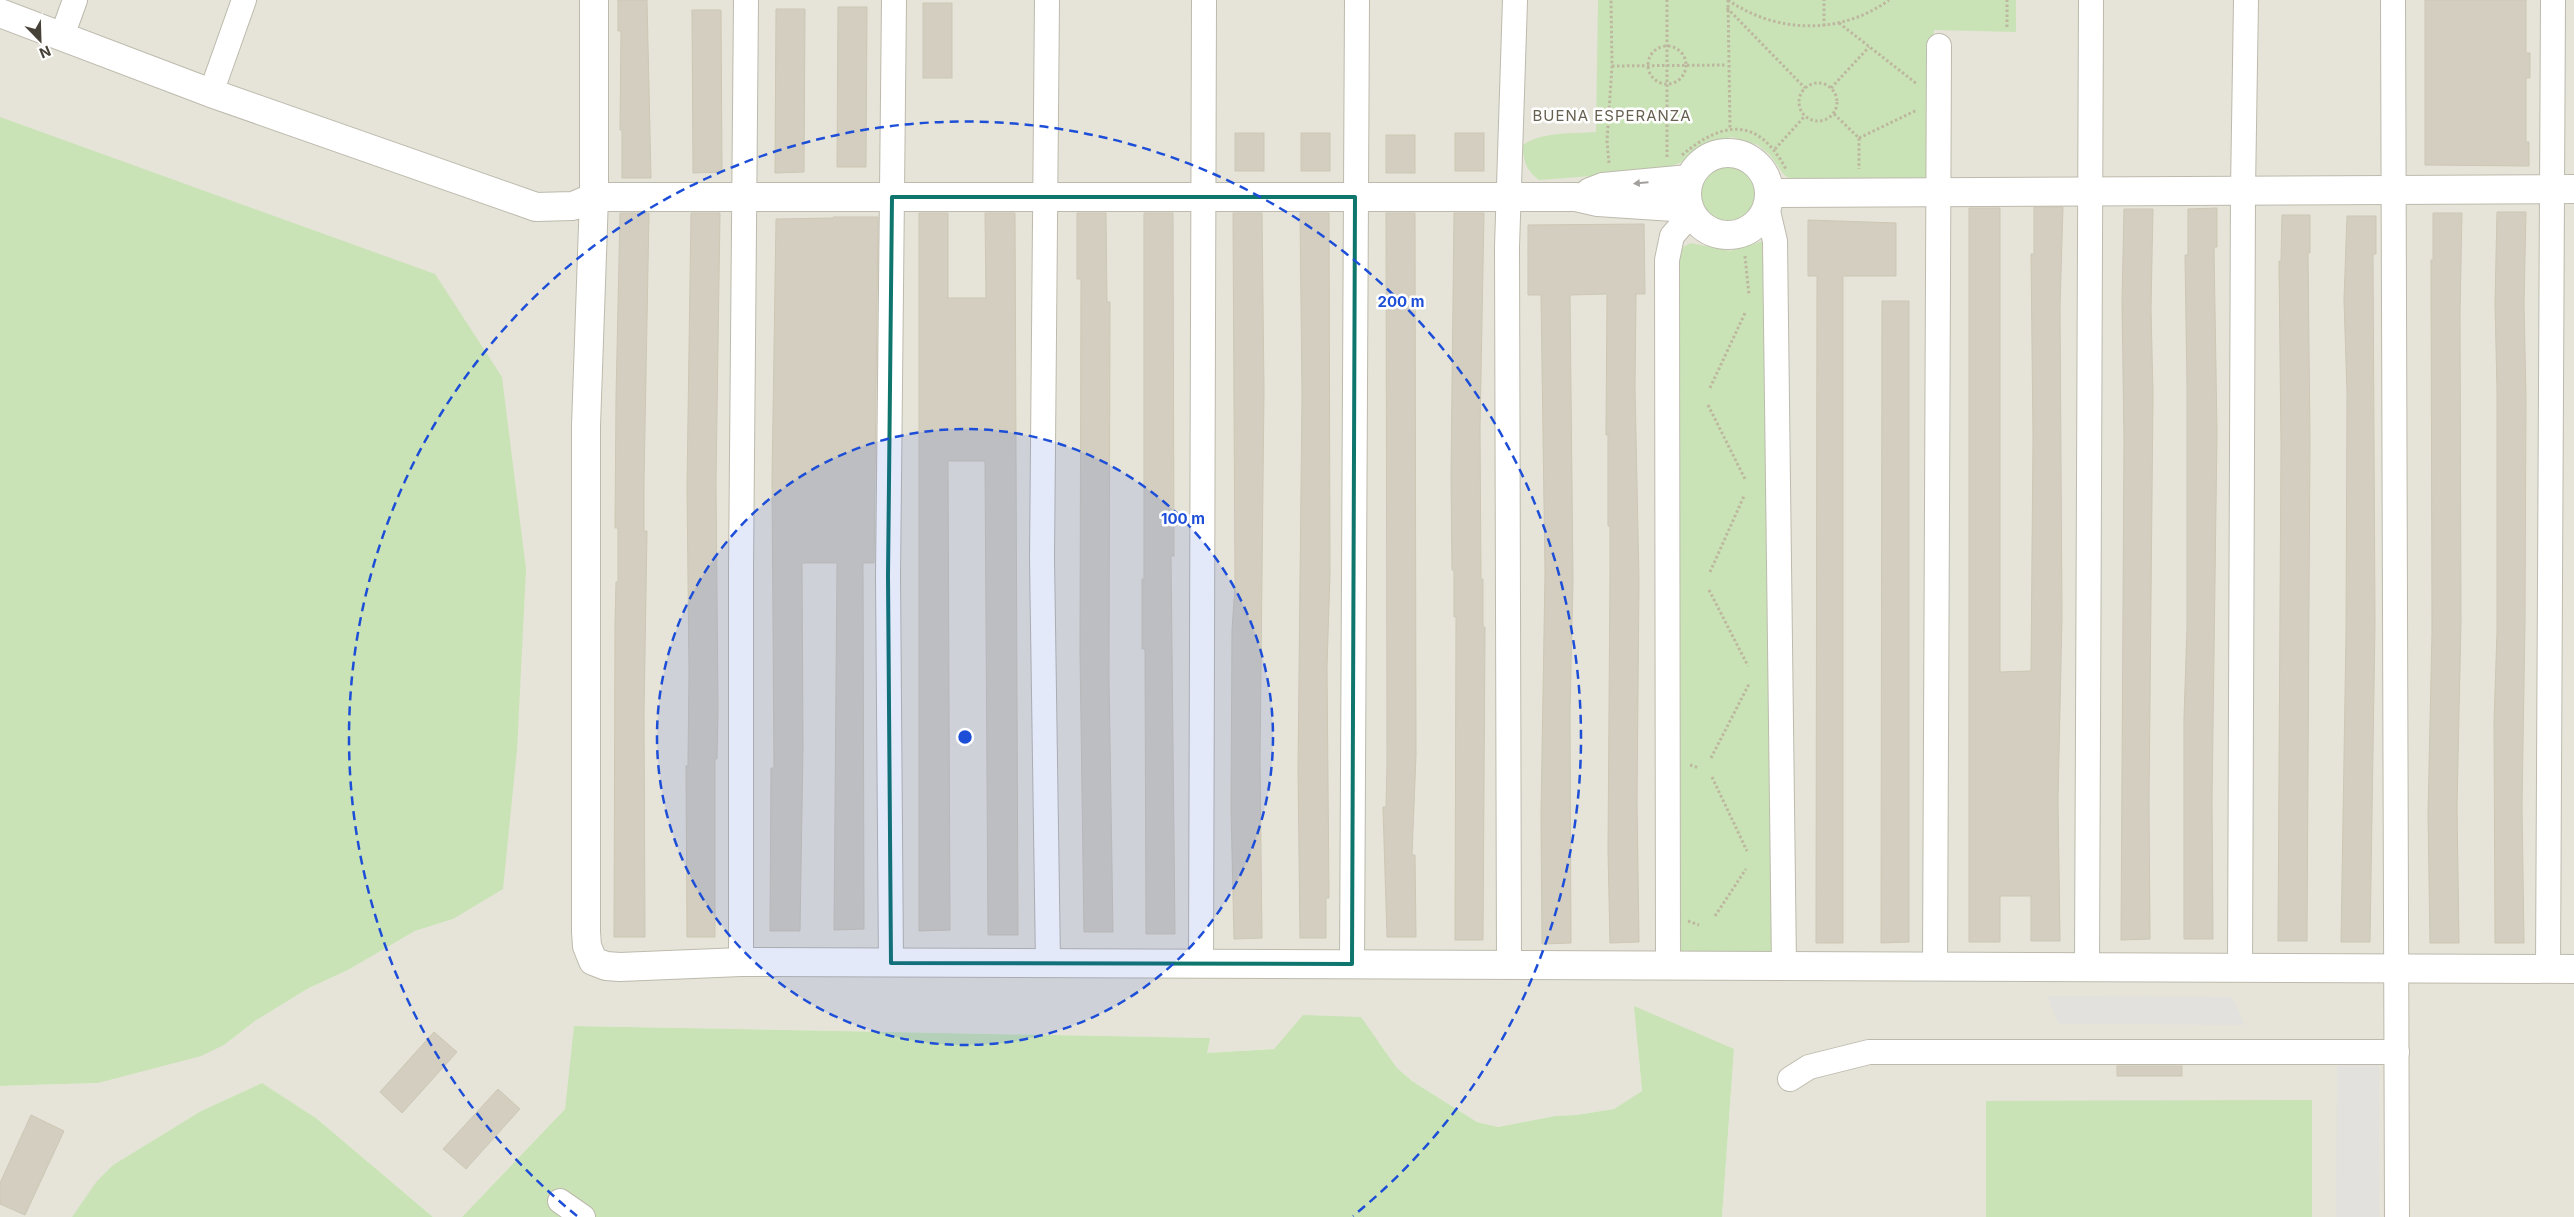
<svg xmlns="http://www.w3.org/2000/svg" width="2574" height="1217" viewBox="0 0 2574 1217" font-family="Inter,sans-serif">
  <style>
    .residential { fill: #e6e4d8 }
    .green { fill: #c9e3b6 }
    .parking { fill: #e2e1dd }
    .building { fill: #d3cec0; stroke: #cdc7b4 }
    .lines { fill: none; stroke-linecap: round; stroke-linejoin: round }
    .minor-casing { stroke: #bdbaad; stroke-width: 26 }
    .tertiary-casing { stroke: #bdbaad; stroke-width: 30 }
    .path { stroke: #beb79f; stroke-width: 3; stroke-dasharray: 2.5 2.5; stroke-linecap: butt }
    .minor { stroke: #fff; stroke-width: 24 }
    .tertiary { stroke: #fff; stroke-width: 28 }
    .oneway { fill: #a2a09c }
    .marked { fill: none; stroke: #0f766e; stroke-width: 4; stroke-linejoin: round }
    .ring { fill: none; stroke: #1d4ed8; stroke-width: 2.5; stroke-dasharray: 9 6 }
    .labels { text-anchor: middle; stroke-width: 5; stroke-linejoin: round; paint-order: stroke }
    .quarter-label { font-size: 15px; letter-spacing: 1px; fill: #676151; stroke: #fff }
    .centre { fill: #1d4ed8; stroke: #fff; stroke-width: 2.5 }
    .ring-label { font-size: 15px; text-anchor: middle; font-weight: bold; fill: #1d4ed8; stroke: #fff; stroke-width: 5; stroke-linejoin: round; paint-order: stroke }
  </style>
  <rect width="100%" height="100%" fill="#f3f1e9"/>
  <!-- residential -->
  <path class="residential" d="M 0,0 L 2574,0 L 2574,1217 L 1722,1217 L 1734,1049 L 1638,1048 L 1642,1091 L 1614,1109 L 1576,1115 L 1555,1116 L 1498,1127 L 1477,1122 L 1412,1081 L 1397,1068 L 1379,1042 L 1207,1053 L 1207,1038 L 575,1026 L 565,1109 L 462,1217 L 433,1217 L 316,1118 L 262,1083 L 201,1111 L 113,1165 L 72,1217 L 0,1217 L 0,1086 L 98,1083 L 224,1045 L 255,1021 L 309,988 L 348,970 L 415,931 L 453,919 L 0,126 Z"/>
  <!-- green -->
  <g class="green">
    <path d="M 1598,0 L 2016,0 L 2016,32 L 1934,30 L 1929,177 L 1917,184 L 1799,184 L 1784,175 L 1770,155 L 1758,145 L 1732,137 L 1714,141 L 1696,150 L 1682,162 L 1658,171 L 1539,180 C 1526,170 1523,161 1523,145 C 1543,131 1573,134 1596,132 Z"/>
    <path d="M 0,117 L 435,274 L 502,377 L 526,569 L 517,750 L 503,889 L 453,919 L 415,931 L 348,970 L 309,988 L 255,1021 L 224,1045 L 201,1056 L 98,1083 L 0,1086 Z"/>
    <circle cx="1728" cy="195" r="33"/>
    <path d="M 1763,241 L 1780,952 L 1678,951 L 1675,369 L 1679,249 L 1691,243 L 1730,251 Z"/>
    <path d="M 1634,1006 L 1734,1049 L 1722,1217 L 462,1217 L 565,1109 L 574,1026 L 1210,1038 L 1207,1053 L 1274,1049 L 1303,1015 L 1361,1017 L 1397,1068 L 1412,1081 L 1477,1122 L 1498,1127 L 1555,1116 L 1576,1115 L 1614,1109 L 1642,1091 Z"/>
    <path d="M 262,1083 L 316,1118 L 433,1217 L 72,1217 L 97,1181 L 113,1165 L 201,1111 Z"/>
    <path d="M 2312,1100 L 2312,1217 L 1986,1217 L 1986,1101 Z"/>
  </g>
  <!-- parking -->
  <g class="parking">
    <path d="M 2047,996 L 2232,997 L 2245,1025 L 2059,1024 Z"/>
    <path d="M 2337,1061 L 2379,1061 L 2379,1217 L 2336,1217 Z"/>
  </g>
  <!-- building -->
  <g class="building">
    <path d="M 618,0 L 647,0 L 651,178 L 622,178 L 622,130 L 620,130 L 621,31 L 618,31 Z"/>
    <path d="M 2425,0 L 2526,0 L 2526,53 L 2530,53 L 2530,78 L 2526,78 L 2526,142 L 2529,142 L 2529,166 L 2425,165 Z"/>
    <rect x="923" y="3" width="29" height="75"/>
    <path d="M 838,7 L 867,7 L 866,167 L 837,167 Z"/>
    <path d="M 776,9 L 805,9 L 804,172 L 775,173 Z"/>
    <path d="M 692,10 L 721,10 L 722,172 L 693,173 Z"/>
    <rect x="1235" y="133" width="29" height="38"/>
    <rect x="1301" y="133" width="29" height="38"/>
    <rect x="1455" y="133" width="29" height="38"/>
    <rect x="1386" y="135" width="29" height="38"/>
    <path d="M 2034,207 L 2063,207 L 2060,307 L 2062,616 L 2058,801 L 2060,941 L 2031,941 L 2031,896 L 2000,896 L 2000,942 L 1969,942 L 1969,208 L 2000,208 L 2000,672 L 2031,671 L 2033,438 L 2031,254 L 2034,254 Z"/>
    <path d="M 2217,208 L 2217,247 L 2214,247 L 2217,433 L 2212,802 L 2213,939 L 2184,939 L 2184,718 L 2187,628 L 2187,386 L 2185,255 L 2188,255 L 2188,209 Z"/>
    <path d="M 2124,209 L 2153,209 L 2151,309 L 2153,395 L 2149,803 L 2150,939 L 2121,940 L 2124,440 L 2122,301 Z"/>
    <path d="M 2497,212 L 2526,212 L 2524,304 L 2526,398 L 2525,621 L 2522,806 L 2524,943 L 2495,943 L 2494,722 L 2497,632 L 2497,390 L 2495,304 Z"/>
    <path d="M 620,213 L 649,213 L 644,482 L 644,531 L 647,531 L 644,712 L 645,937 L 614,937 L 615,625 L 616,582 L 618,582 L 618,528 L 615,528 L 616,397 Z"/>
    <path d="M 691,213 L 720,213 L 716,482 L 718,710 L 717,759 L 715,759 L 715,937 L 687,937 L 686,766 L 688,766 L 689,672 L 687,486 Z"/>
    <path d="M 919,213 L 948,213 L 948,298 L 986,298 L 985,213 L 1015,213 L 1018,935 L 988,935 L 985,461 L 948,461 L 950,930 L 919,931 Z"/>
    <path d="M 1077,213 L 1106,213 L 1107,302 L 1110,302 L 1109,677 L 1113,932 L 1084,932 L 1080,652 L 1081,279 L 1077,279 Z"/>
    <path d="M 1144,213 L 1173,213 L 1174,556 L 1171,556 L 1175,934 L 1146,934 L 1145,649 L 1142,649 L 1142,579 L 1144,579 Z"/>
    <path d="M 1233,213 L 1262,213 L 1264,391 L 1260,760 L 1262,938 L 1234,939 L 1231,808 L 1232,630 L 1235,586 Z"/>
    <path d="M 1300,213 L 1329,213 L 1330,573 L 1327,667 L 1329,898 L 1326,898 L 1326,938 L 1300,938 L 1298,768 L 1302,396 Z"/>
    <path d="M 1386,213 L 1415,213 L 1416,755 L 1412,855 L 1415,855 L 1416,937 L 1387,937 L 1383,807 L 1386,807 L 1387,762 Z"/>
    <path d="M 1454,213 L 1484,213 L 1480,429 L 1481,579 L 1483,579 L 1483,627 L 1485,627 L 1483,940 L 1455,940 L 1456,617 L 1454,617 L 1454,570 L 1452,570 L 1451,477 Z"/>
    <path d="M 2433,213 L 2462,213 L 2460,313 L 2461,621 L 2457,807 L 2459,943 L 2430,943 L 2428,813 L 2432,632 L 2431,260 L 2433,260 Z"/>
    <path d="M 2282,215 L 2310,215 L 2310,253 L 2308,253 L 2310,439 L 2307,941 L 2278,941 L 2281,446 L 2279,261 L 2281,261 Z"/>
    <path d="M 2347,216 L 2376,216 L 2376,254 L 2373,254 L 2375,624 L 2370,942 L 2341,942 L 2346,635 L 2347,393 L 2344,300 Z"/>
    <path d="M 833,217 L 878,217 L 874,563 L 863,563 L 864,929 L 834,930 L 837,563 L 802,563 L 803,747 L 800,931 L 770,931 L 771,768 L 774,768 L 772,479 L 776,219 L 833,218 Z"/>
    <path d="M 1808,220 L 1896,223 L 1896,276 L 1843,276 L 1843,943 L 1816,943 L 1817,276 L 1808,276 Z"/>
    <path d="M 1644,224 L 1645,294 L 1636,294 L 1635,388 L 1639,580 L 1637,803 L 1639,942 L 1610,943 L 1608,851 L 1610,572 L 1610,526 L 1608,526 L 1608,435 L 1606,435 L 1607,294 L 1570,295 L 1573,580 L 1570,712 L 1571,943 L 1542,944 L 1541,814 L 1545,573 L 1541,295 L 1528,295 L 1528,225 Z"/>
    <path d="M 1882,301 L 1909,301 L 1909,942 L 1881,943 Z"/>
    <path d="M 434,1032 L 457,1052 L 402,1113 L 380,1092 Z"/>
    <rect x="2117" y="1066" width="65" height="10"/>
    <path d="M 498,1089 L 520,1109 L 466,1169 L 443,1149 Z"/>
    <path d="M 31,1115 L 64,1131 L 25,1215 L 0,1204 L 0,1183 Z"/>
  </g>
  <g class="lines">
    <defs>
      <g id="minor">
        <path d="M 1047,0 L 1042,558 L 1048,963"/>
        <path d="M 2393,0 L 2397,1217"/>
        <path d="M 62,36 L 75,0"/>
        <path d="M 211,93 L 244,0"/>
        <path d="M 1767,207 L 1775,241 L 1784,966"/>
        <path d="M 741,962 L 741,570 L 746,0"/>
        <path d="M 891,963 L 888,576 L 894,0"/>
        <path d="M 1201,964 L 1204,0"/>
        <path d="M 1352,964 L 1357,0"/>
        <path d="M 1509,965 L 1507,247 L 1515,0"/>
        <path d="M 1668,966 L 1667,260 L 1672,236 L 1691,214"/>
        <path d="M 1935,967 L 1939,46"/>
        <path d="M 2087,967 L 2091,0"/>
        <path d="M 2240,968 L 2243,190 L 2246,0"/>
        <path d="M 2548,969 L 2553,0"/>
        <path d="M 1790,1079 L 1809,1067 L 1869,1052 L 2397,1052"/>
        <path d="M 560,1201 L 583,1217"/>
      </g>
      <g id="tertiary">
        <path d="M 594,0 L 594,197 L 586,426 L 586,932 L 587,946 L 593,961 L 606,966 L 620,967 L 741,962 L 2574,969"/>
        <path d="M 0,13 L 211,93 L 536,207 L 573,206 L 594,197 L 1576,197 L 1598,202 L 1689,208"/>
        <circle cx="1728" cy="194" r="41"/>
        <path d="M 1590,192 L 1603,187 L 1689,179"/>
        <path d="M 1769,193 L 2574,189"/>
      </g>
    </defs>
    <!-- minor casing -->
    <use href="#minor" class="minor-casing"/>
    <!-- tertiary casing -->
    <use href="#tertiary" class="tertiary-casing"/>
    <!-- path -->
    <g class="path">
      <path d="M 1728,0 C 1777,34 1841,35 1889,0"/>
      <path d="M 1728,0 L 1730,129"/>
      <path d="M 1727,8 L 1805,88"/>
      <path d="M 1839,23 L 1917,84"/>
      <path d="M 1824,26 L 1824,0"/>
      <path d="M 2007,27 L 2007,0"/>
      <circle cx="1667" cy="65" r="19"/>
      <path d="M 1612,66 L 1727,65"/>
      <circle cx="1818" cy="102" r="19"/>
      <path d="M 1831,88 L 1869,47"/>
      <path d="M 1834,114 L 1859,138 L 1859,169"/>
      <path d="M 1859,138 L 1917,110"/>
      <path d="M 1775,149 L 1804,117"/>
      <path d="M 1682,155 C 1724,120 1758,117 1786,169"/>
      <path d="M 1667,157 L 1667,0"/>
      <path d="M 1609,163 L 1607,141 L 1612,66 L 1611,0"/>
      <path d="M 1745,256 L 1749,295"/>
      <path d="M 1710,388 L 1745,313"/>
      <path d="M 1708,405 L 1745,479"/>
      <path d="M 1710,572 L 1744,496"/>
      <path d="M 1709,590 L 1748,666"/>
      <path d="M 1711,758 L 1749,684"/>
      <path d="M 1690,765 L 1699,768"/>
      <path d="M 1712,777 L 1747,851"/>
      <path d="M 1715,916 L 1746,869"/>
      <path d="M 1688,921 L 1699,925"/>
    </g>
    <!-- minor -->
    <use href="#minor" class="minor"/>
    <!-- tertiary -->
    <use href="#tertiary" class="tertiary"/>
  </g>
  <!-- one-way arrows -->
  <defs><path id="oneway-solid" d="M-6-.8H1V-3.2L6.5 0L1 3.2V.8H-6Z" transform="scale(1.25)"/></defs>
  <use class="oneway" href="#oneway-solid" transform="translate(1641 183) rotate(175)"/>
  <!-- marked area -->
  <path class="marked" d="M 892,197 L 1355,197 L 1352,964 L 891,963 L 888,576 Z"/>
  <!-- distance rings -->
  <circle cx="965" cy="737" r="308" fill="#1d4ed8" fill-opacity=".12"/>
  <g class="ring">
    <circle cx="965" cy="737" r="308"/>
    <path d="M577 1216A616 616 0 1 1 1353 1216"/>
  </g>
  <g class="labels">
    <!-- quarter labels -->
    <g class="quarter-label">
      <text x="1612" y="121">BUENA ESPERANZA</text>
    </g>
  </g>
  <circle cx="965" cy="737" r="8" class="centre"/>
  <g class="ring-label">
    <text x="1401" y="307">200 m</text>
    <text x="1183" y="524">100 m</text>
  </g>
  <!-- north arrow -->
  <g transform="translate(40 40) rotate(157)" stroke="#ffffff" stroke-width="4" paint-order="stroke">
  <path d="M0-4L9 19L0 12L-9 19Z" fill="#464238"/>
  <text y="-8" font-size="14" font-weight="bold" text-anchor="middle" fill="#464238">N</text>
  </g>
</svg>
